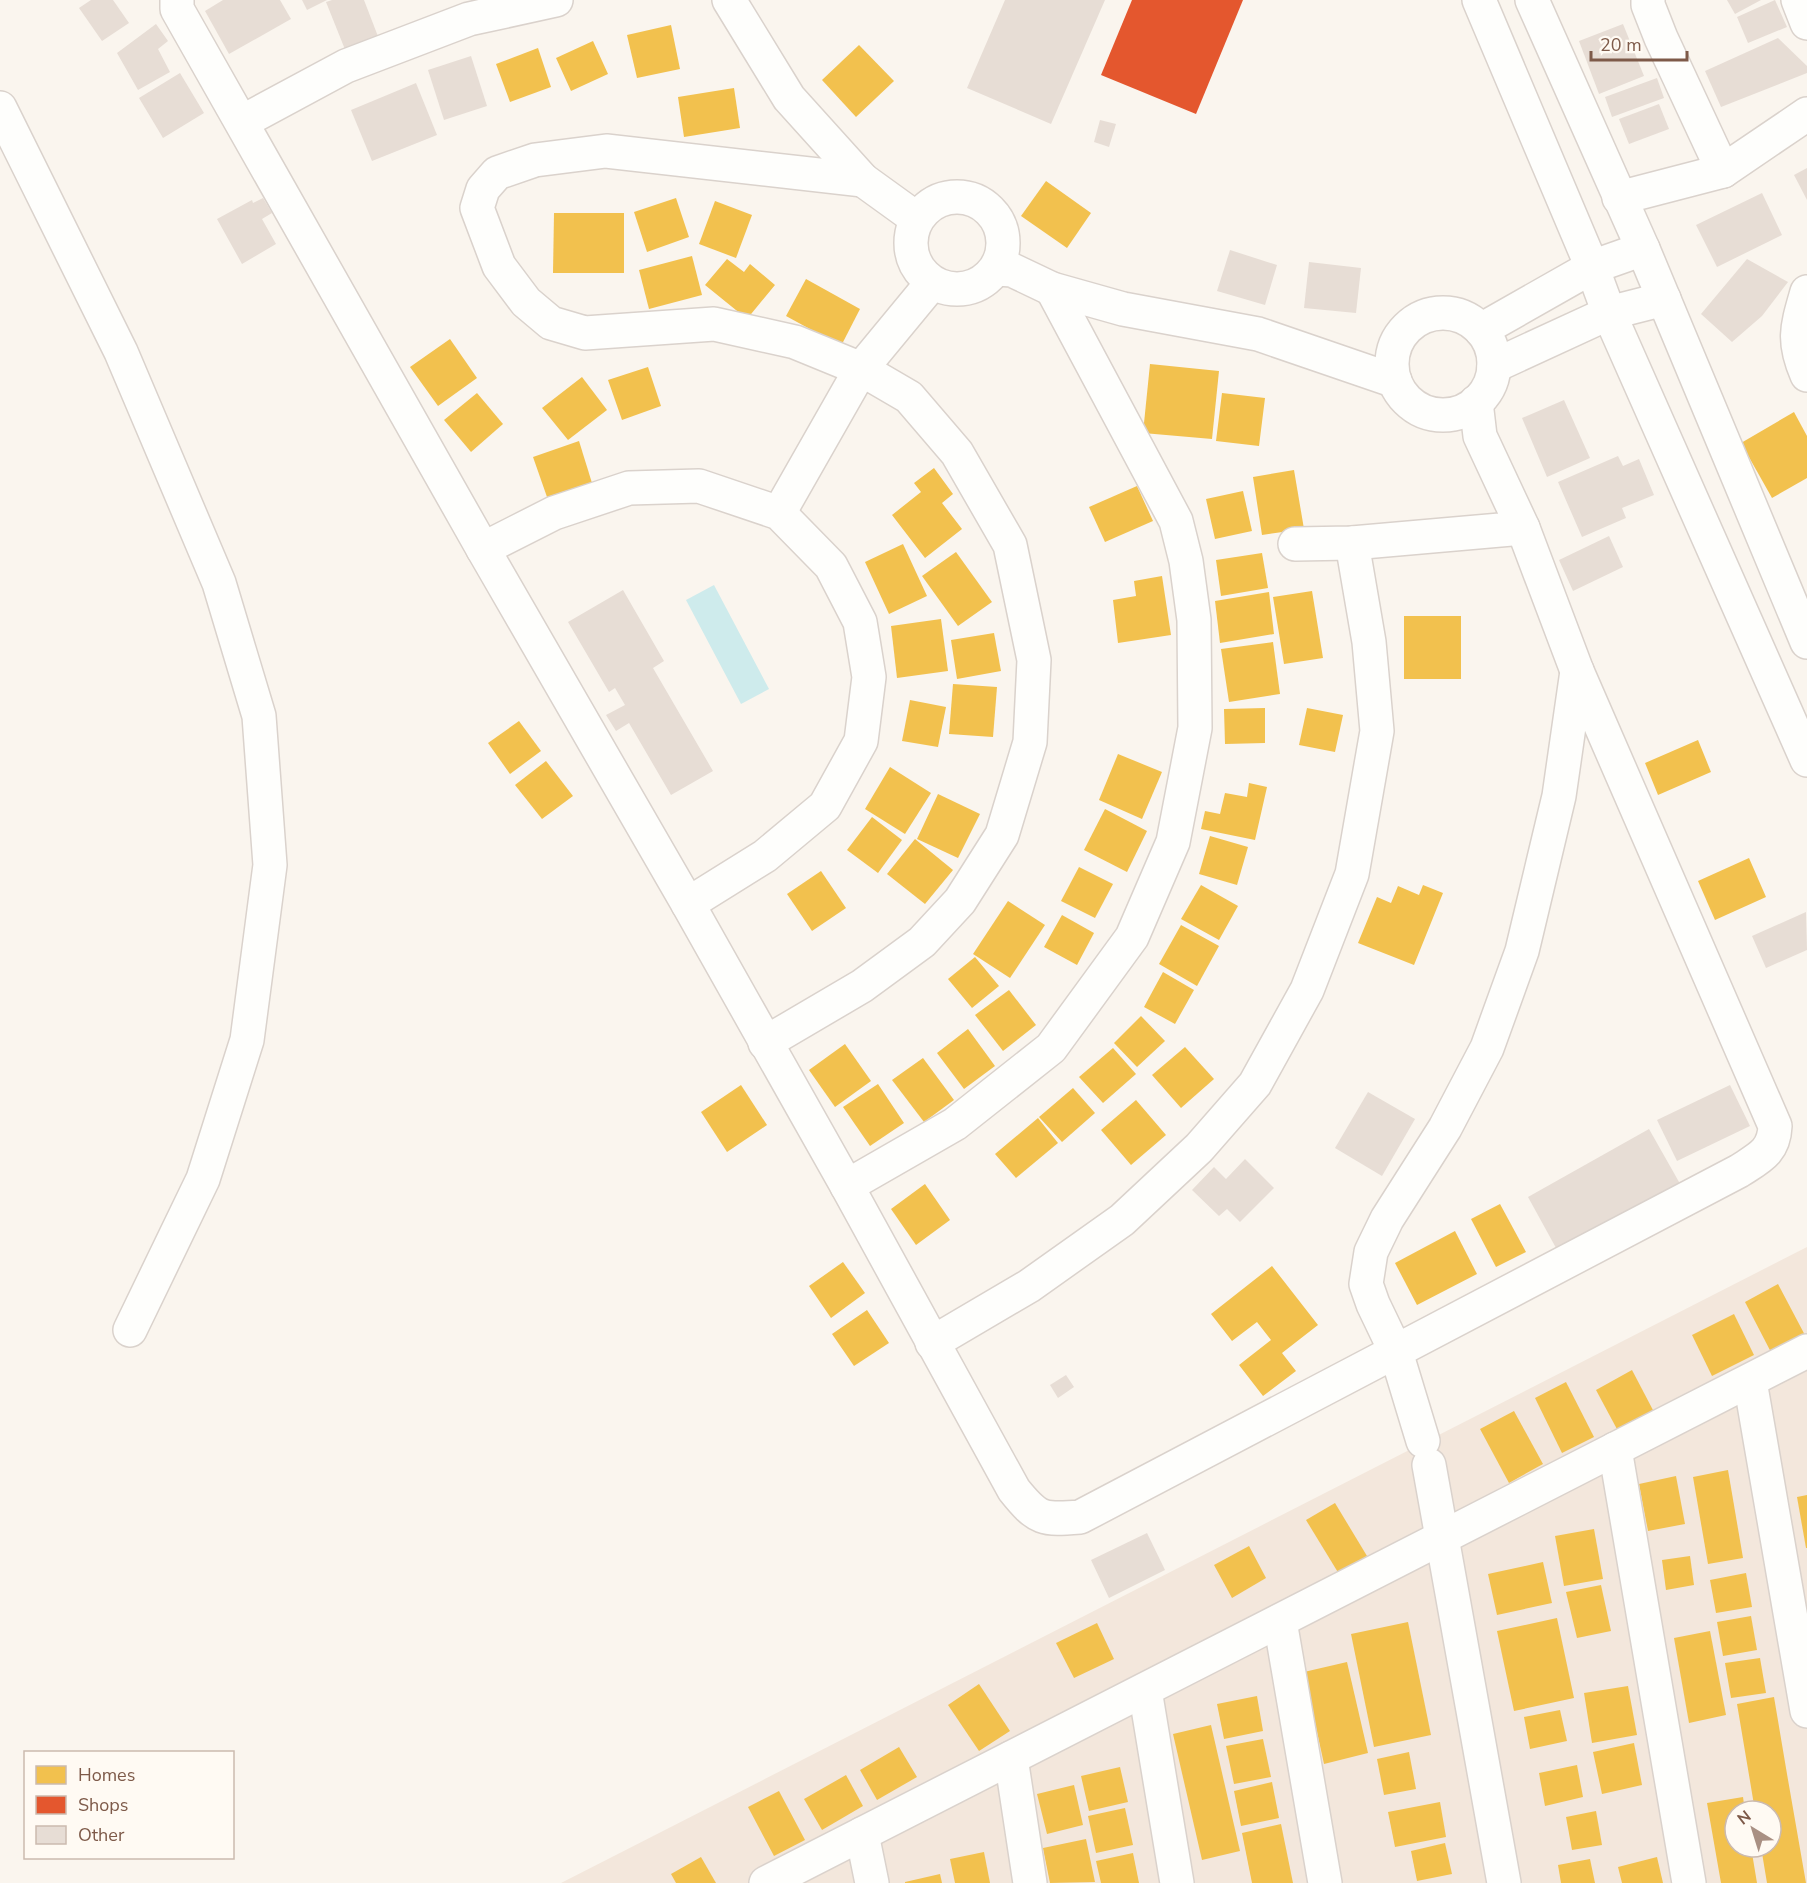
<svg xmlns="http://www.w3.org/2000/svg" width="1807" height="1883" viewBox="0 0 1807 1883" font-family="'Nunito Sans',sans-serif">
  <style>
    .residential { fill: #f3e7dc; fill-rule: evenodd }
    .water { fill: #ceebec }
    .homes { fill: #f2c14e }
    .shops { fill: #e4572e }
    .building { fill: #e7ddd5 }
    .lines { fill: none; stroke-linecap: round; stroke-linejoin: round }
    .minor-casing { stroke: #dad2cc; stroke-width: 36 }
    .minor { stroke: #fefefc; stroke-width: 33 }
  </style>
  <rect width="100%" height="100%" fill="#faf5ee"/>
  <!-- residential -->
  <path class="residential" d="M 1807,1247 L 1807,1883 L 561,1883 ZM 1735,1811 L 1771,1811 L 1771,1847 L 1735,1847 Z"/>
  <!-- water -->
  <path class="water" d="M 714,585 L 769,689 L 741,704 L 686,600 Z"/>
  <!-- homes -->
  <g class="homes">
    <path d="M 671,25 L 680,69 L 637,78 L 627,35 Z"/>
    <path d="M 593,41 L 608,74 L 571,91 L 556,58 Z"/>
    <path d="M 859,45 L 894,81 L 856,117 L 822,80 Z"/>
    <path d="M 538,48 L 551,87 L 510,102 L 496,64 Z"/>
    <path d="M 734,88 L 740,128 L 684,137 L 678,97 Z"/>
    <path d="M 1046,181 L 1091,213 L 1067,248 L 1021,216 Z"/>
    <path d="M 676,198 L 689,237 L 647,252 L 634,212 Z"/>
    <path d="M 715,201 L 752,215 L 736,258 L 699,244 Z"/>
    <path d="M 554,213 L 624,213 L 624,273 L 553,273 Z"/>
    <path d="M 692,256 L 702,295 L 649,309 L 639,270 Z"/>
    <path d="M 727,259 L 744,272 L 750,264 L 775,285 L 747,319 L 705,285 Z"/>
    <path d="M 806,279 L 860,309 L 841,346 L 786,316 Z"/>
    <path d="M 450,339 L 477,378 L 438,406 L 410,367 Z"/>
    <path d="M 1150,364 L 1219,371 L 1212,439 L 1143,433 Z"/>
    <path d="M 648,367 L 661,406 L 622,420 L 608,380 Z"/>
    <path d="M 582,377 L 607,410 L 568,440 L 542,408 Z"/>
    <path d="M 477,393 L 503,424 L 471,452 L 444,420 Z"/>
    <path d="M 1222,393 L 1265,398 L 1259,446 L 1216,441 Z"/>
    <path d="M 1794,412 L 1807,436 L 1807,478 L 1772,498 L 1741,443 Z"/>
    <path d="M 579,441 L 592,483 L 547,497 L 533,457 Z"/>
    <path d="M 934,468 L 953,494 L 942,503 L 962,529 L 925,558 L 892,515 L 921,492 L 914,483 Z"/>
    <path d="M 1294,470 L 1304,529 L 1262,535 L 1253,477 Z"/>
    <path d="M 1137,486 L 1153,521 L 1105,542 L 1089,507 Z"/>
    <path d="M 1243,491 L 1252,531 L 1215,539 L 1206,499 Z"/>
    <path d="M 903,544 L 927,596 L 889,614 L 865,562 Z"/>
    <path d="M 956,552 L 992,602 L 958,626 L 922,576 Z"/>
    <path d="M 1262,553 L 1268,588 L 1221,596 L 1216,560 Z"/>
    <path d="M 1162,576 L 1171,635 L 1118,643 L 1113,600 L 1136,596 L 1134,581 Z"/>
    <path d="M 1312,591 L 1323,658 L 1284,664 L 1273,597 Z"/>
    <path d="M 1269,592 L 1274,634 L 1220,643 L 1215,601 Z"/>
    <rect x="1404" y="616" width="57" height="63"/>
    <path d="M 941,619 L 948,671 L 897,678 L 891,626 Z"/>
    <path d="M 994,633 L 1001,671 L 957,679 L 951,640 Z"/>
    <path d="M 1273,642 L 1280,694 L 1229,702 L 1221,649 Z"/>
    <path d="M 953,684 L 997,687 L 993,737 L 949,734 Z"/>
    <path d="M 910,700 L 946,707 L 938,747 L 902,741 Z"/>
    <path d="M 1265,708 L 1265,743 L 1225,744 L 1224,709 Z"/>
    <path d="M 1307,708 L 1343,715 L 1335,752 L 1299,745 Z"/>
    <path d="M 519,721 L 541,751 L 510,774 L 488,743 Z"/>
    <path d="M 1698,740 L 1711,772 L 1658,795 L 1645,763 Z"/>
    <path d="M 1118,754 L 1162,772 L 1142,819 L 1099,800 Z"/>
    <path d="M 546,761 L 573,796 L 542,819 L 515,785 Z"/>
    <path d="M 890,767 L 931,793 L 905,834 L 865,809 Z"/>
    <path d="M 1249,783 L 1267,787 L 1255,840 L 1201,829 L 1205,811 L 1220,814 L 1225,793 L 1247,797 Z"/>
    <path d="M 938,794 L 980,814 L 958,858 L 917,839 Z"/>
    <path d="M 1105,809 L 1147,831 L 1127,872 L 1084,850 Z"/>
    <path d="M 872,817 L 902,840 L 878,873 L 847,850 Z"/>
    <path d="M 1210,836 L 1248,847 L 1237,885 L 1199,874 Z"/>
    <path d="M 915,839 L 953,870 L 925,904 L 887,874 Z"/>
    <path d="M 1749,858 L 1766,897 L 1715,920 L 1698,881 Z"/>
    <path d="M 1079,867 L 1113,884 L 1095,918 L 1061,901 Z"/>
    <path d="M 821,871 L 846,908 L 812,931 L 787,894 Z"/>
    <path d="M 1201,885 L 1238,906 L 1219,940 L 1181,919 Z"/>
    <path d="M 1423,885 L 1443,893 L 1414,965 L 1358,943 L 1377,897 L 1391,903 L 1398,886 L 1419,895 Z"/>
    <path d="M 1008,901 L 1045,925 L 1010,978 L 973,954 Z"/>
    <path d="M 1062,915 L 1094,933 L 1077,965 L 1044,947 Z"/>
    <path d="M 1181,925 L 1219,946 L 1197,986 L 1159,964 Z"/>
    <path d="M 975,957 L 999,986 L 972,1008 L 948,979 Z"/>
    <path d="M 1163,972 L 1194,990 L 1175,1024 L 1144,1007 Z"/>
    <path d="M 1009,990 L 1036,1025 L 1003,1051 L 975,1015 Z"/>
    <path d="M 1141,1016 L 1165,1041 L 1137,1067 L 1114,1043 Z"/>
    <path d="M 968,1029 L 995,1066 L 964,1089 L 937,1053 Z"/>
    <path d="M 845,1044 L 871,1081 L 835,1107 L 809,1070 Z"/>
    <path d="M 1185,1047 L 1214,1079 L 1181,1108 L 1152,1075 Z"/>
    <path d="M 1113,1048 L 1136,1074 L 1103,1103 L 1079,1077 Z"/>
    <path d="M 923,1058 L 954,1100 L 924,1122 L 892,1080 Z"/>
    <path d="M 878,1084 L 904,1123 L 870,1146 L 843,1107 Z"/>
    <path d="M 741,1085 L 767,1125 L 727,1152 L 701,1112 Z"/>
    <path d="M 1073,1088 L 1095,1113 L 1062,1142 L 1039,1117 Z"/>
    <path d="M 1136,1100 L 1166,1135 L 1131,1165 L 1101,1130 Z"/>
    <path d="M 1038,1118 L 1058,1143 L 1016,1178 L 995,1154 Z"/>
    <path d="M 925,1184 L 950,1220 L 916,1245 L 891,1209 Z"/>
    <path d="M 1500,1204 L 1526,1252 L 1496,1267 L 1471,1219 Z"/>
    <path d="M 1455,1231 L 1477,1274 L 1417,1305 L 1395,1263 Z"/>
    <path d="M 843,1262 L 865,1293 L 831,1318 L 809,1286 Z"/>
    <path d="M 1272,1266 L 1318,1325 L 1282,1353 L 1296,1371 L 1263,1396 L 1239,1365 L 1271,1340 L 1257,1322 L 1232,1341 L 1211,1314 Z"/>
    <path d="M 1778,1284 L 1807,1339 L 1774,1358 L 1745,1302 Z"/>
    <path d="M 867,1310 L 889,1343 L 854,1366 L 832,1334 Z"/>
    <path d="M 1734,1314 L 1754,1355 L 1712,1376 L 1692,1335 Z"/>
    <path d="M 1632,1370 L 1654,1412 L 1618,1431 L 1596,1390 Z"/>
    <path d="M 1566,1382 L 1594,1437 L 1562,1453 L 1535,1398 Z"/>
    <path d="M 1514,1411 L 1543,1464 L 1509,1483 L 1480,1429 Z"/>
    <path d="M 1728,1470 L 1743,1558 L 1708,1564 L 1693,1477 Z"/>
    <path d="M 1676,1476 L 1685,1524 L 1648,1531 L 1639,1484 Z"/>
    <path d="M 1807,1495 L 1807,1548 L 1806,1548 L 1797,1497 Z"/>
    <path d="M 1335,1503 L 1367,1556 L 1339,1574 L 1306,1520 Z"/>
    <path d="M 1594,1529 L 1603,1579 L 1564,1586 L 1555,1536 Z"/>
    <path d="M 1249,1546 L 1266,1578 L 1232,1598 L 1214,1565 Z"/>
    <path d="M 1690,1556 L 1694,1585 L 1666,1590 L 1662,1560 Z"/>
    <path d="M 1543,1562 L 1552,1603 L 1497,1615 L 1488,1574 Z"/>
    <path d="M 1746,1573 L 1752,1607 L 1716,1613 L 1710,1580 Z"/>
    <path d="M 1601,1585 L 1611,1631 L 1577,1638 L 1566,1592 Z"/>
    <path d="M 1751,1616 L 1757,1650 L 1723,1656 L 1717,1622 Z"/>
    <path d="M 1557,1618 L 1574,1698 L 1514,1711 L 1497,1631 Z"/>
    <path d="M 1408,1622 L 1431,1735 L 1374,1747 L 1351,1634 Z"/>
    <path d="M 1097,1623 L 1114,1659 L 1074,1678 L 1056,1643 Z"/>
    <path d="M 1710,1631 L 1726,1715 L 1689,1723 L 1674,1638 Z"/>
    <path d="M 1760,1658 L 1766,1693 L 1731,1698 L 1725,1663 Z"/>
    <path d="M 1347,1662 L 1368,1753 L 1324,1764 L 1304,1672 Z"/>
    <path d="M 979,1684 L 1010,1731 L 979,1751 L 948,1705 Z"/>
    <path d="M 1628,1686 L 1637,1735 L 1592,1743 L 1584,1693 Z"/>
    <path d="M 1257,1696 L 1263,1731 L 1224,1739 L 1217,1704 Z"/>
    <path d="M 1774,1697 L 1787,1774 L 1806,1883 L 1767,1883 L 1761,1847 L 1771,1847 L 1771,1811 L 1755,1811 L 1750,1781 L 1737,1704 Z"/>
    <path d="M 1560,1710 L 1567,1741 L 1530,1749 L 1524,1717 Z"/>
    <path d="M 1211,1725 L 1240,1851 L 1202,1860 L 1173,1734 Z"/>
    <path d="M 1263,1739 L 1271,1777 L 1234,1784 L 1226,1746 Z"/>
    <path d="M 1634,1743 L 1642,1785 L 1602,1794 L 1593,1752 Z"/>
    <path d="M 899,1747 L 917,1777 L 877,1800 L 860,1770 Z"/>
    <path d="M 1409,1752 L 1416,1789 L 1384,1795 L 1377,1759 Z"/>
    <path d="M 1577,1765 L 1583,1797 L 1545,1806 L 1539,1773 Z"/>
    <path d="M 1120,1767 L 1128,1802 L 1089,1811 L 1081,1776 Z"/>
    <path d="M 846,1775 L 863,1806 L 822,1830 L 804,1799 Z"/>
    <path d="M 1272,1782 L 1279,1818 L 1241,1826 L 1234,1791 Z"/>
    <path d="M 1074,1785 L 1083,1825 L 1047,1834 L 1037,1794 Z"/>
    <path d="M 779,1791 L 805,1840 L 774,1856 L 748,1807 Z"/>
    <path d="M 1743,1797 L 1745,1811 L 1735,1811 L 1735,1847 L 1751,1847 L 1757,1883 L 1721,1883 L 1707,1803 Z"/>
    <path d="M 1440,1802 L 1446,1837 L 1395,1847 L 1388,1812 Z"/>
    <path d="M 1125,1808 L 1133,1845 L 1096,1853 L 1088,1816 Z"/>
    <path d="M 1596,1811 L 1602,1845 L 1572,1850 L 1566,1817 Z"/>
    <path d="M 1281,1824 L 1293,1883 L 1252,1883 L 1242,1833 Z"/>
    <path d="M 1086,1839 L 1095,1882 L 1050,1883 L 1043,1848 Z"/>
    <path d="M 1445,1843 L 1452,1874 L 1417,1881 L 1411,1851 Z"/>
    <path d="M 984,1852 L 990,1883 L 955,1883 L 950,1859 Z"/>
    <path d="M 1133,1853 L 1139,1883 L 1101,1883 L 1096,1861 Z"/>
    <path d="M 701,1857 L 716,1883 L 676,1883 L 671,1874 Z"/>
    <path d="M 1657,1857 L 1663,1883 L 1622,1883 L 1618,1867 Z"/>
    <path d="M 1590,1859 L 1595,1883 L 1561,1883 L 1558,1865 Z"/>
    <path d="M 940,1874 L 942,1883 L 905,1883 L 905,1882 Z"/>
  </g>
  <!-- shops -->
  <path class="shops" d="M 1132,0 L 1243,0 L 1196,114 L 1101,75 Z"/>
  <!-- building -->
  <g class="building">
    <path d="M 91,0 L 113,0 L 129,23 L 102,41 L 79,8 Z"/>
    <path d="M 223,0 L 280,0 L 291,19 L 229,54 L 205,11 Z"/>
    <path d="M 302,0 L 327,0 L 307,10 Z"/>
    <path d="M 332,0 L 364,0 L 379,39 L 346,52 L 326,2 Z"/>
    <path d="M 1005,0 L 1105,0 L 1051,124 L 967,88 Z"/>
    <path d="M 1727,0 L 1761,0 L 1735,14 Z"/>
    <path d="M 1775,0 L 1787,27 L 1748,43 L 1737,17 Z"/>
    <path d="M 156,24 L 168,41 L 158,49 L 170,72 L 138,90 L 117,53 Z"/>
    <path d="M 1623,24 L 1644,76 L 1599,94 L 1579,41 Z"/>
    <path d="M 1778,38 L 1807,66 L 1807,73 L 1721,107 L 1705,71 Z"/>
    <path d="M 471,56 L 487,106 L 444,120 L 428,70 Z"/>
    <path d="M 180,73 L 204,113 L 163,138 L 139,98 Z"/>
    <path d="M 1657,78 L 1664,98 L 1612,117 L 1605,97 Z"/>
    <path d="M 416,83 L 437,135 L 372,161 L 351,110 Z"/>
    <path d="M 1659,104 L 1669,129 L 1629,144 L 1619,119 Z"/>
    <path d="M 1100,120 L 1116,124 L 1109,147 L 1094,142 Z"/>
    <path d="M 1807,168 L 1807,200 L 1794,175 Z"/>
    <path d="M 1762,193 L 1782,235 L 1717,267 L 1696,225 Z"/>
    <path d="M 263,198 L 272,213 L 262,219 L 276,244 L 242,264 L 217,219 L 252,200 L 253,203 Z"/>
    <path d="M 1230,250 L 1277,265 L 1265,305 L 1217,291 Z"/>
    <path d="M 1747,259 L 1788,282 L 1762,316 L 1732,342 L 1701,314 Z"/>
    <path d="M 1309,262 L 1361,268 L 1356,313 L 1304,308 Z"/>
    <path d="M 1564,400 L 1590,458 L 1547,477 L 1522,418 Z"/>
    <path d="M 1618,456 L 1623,466 L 1639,459 L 1654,495 L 1622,508 L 1626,518 L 1582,537 L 1558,482 Z"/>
    <path d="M 1609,536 L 1623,567 L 1573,591 L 1559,560 Z"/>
    <path d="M 623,590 L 664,661 L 653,668 L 713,771 L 671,795 L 629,723 L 616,731 L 606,715 L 625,705 L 615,688 L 609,692 L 568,622 Z"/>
    <path d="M 1806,912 L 1807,950 L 1766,968 L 1752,936 Z"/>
    <path d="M 1730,1085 L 1750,1126 L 1677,1161 L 1657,1120 Z"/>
    <path d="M 1368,1092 L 1415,1119 L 1382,1176 L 1335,1148 Z"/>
    <path d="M 1649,1129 L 1683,1189 L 1561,1257 L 1528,1197 Z"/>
    <path d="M 1245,1159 L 1274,1188 L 1240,1222 L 1227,1209 L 1219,1216 L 1192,1190 L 1214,1167 L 1226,1179 Z"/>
    <path d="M 1066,1375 L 1074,1387 L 1058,1398 L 1050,1385 Z"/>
    <path d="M 1147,1533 L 1165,1570 L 1109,1598 L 1091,1560 Z"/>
  </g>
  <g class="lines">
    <defs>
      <g id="minor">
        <path d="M 177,0 L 177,9 L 483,549 L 688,904 L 847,1186 L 1014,1490 C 1038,1520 1043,1520 1080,1517 L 1739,1171 C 1759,1158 1774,1152 1775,1126 L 1577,671 L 1523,528"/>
        <path d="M 729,0 L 789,98 L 863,180 L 917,219"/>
        <path d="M 1479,0 L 1592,267 L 1609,313 L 1807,760"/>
        <path d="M 1532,0 L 1643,249 L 1807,642"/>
        <path d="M 1648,0 L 1648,5 L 1661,38 L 1723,171"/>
        <path d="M 1798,0 L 1807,23"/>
        <path d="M 0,108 L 121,352 L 219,583 L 259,716 L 270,865 L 247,1040 L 203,1179 L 130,1330"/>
        <path d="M 242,122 L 346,66 L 469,19 L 556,0"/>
        <circle cx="957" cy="243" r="46"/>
        <path d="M 1619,198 L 1723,171 L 1807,114"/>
        <path d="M 997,269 L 1012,270 L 1052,289 L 1123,309 L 1258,334 L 1395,381"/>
        <path d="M 1807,292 C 1797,327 1792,340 1807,375"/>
        <circle cx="1443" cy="364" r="51"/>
        <path d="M 1481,330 L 1592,267 L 1643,249"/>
        <path d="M 1494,366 L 1609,313 L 1664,299"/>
        <path d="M 779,513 L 861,369 L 932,283"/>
        <path d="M 1295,544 L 1352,543 L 1523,528 L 1480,436 L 1476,402"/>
        <path d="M 483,549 L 554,513 L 629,488 L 699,486 L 779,513 L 831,566 L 860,622 L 869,677 L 861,741 L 825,806 L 765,856 L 688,904"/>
        <path d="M 765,1043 L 862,986 L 922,942 L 960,901 L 1002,835 L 1030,742 L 1034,660 L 1010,545 L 957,453 L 909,397 L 861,369 L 795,342 L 714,324 L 585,333 L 551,323 L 526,302 L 499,266 L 477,208 L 483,189 L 497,173 L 535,160 L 606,151 L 863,180"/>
        <path d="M 847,1186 L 955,1124 L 1051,1048 L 1132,937 L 1173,842 L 1195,728 L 1194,620 L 1186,561 L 1176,521 L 1052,289"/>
        <path d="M 932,1343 L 1029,1286 L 1122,1220 L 1199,1148 L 1255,1084 L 1307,990 L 1352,874 L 1377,731 L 1369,642 L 1352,543"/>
        <path d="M 1750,1381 L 1807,1711"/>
        <path d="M 1423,1441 L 1396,1352 L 1373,1304 L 1366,1284 L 1371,1252 L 1387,1219 L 1445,1128 L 1487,1048 L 1522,951 L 1559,796 L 1577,671"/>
        <path d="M 1615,1449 L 1689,1883"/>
        <path d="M 1429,1465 L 1504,1883"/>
        <path d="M 1280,1621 L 1325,1883"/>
        <path d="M 1145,1690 L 1177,1883"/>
        <path d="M 1011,1758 L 1030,1883"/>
        <path d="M 862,1834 L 872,1883"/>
        <path d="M 766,1883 L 1807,1351"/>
      </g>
    </defs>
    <!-- minor casing -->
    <use href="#minor" class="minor-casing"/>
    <!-- minor -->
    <use href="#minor" class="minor"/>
  </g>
  <!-- legend -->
  <rect x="24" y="1751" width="210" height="108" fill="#fffaf3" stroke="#cbbaaf" stroke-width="1.5"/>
  <rect x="36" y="1766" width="30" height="18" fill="#f2c14e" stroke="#cbbaaf" stroke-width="1.5"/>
  <text x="78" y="1781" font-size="18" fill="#7e5a49">Homes</text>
  <rect x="36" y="1796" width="30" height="18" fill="#e4572e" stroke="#cbbaaf" stroke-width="1.5"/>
  <text x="78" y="1811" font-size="18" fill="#7e5a49">Shops</text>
  <rect x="36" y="1826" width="30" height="18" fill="#e7ddd5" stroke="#cbbaaf" stroke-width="1.5"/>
  <text x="78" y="1841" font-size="18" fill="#7e5a49">Other</text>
  <!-- north arrow -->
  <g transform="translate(1753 1829) rotate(322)"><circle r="28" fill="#fffaf3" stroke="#cbbaaf" stroke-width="1.5"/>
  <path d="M0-4.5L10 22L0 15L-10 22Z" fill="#a99083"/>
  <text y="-9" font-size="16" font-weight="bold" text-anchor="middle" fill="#7e5a49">N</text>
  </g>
  <!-- scale -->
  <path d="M1591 51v9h96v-9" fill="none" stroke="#7e5a49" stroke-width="3"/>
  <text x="1600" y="51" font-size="18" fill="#7e5a49" stroke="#fffaf3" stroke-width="4.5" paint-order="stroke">20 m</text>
</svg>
